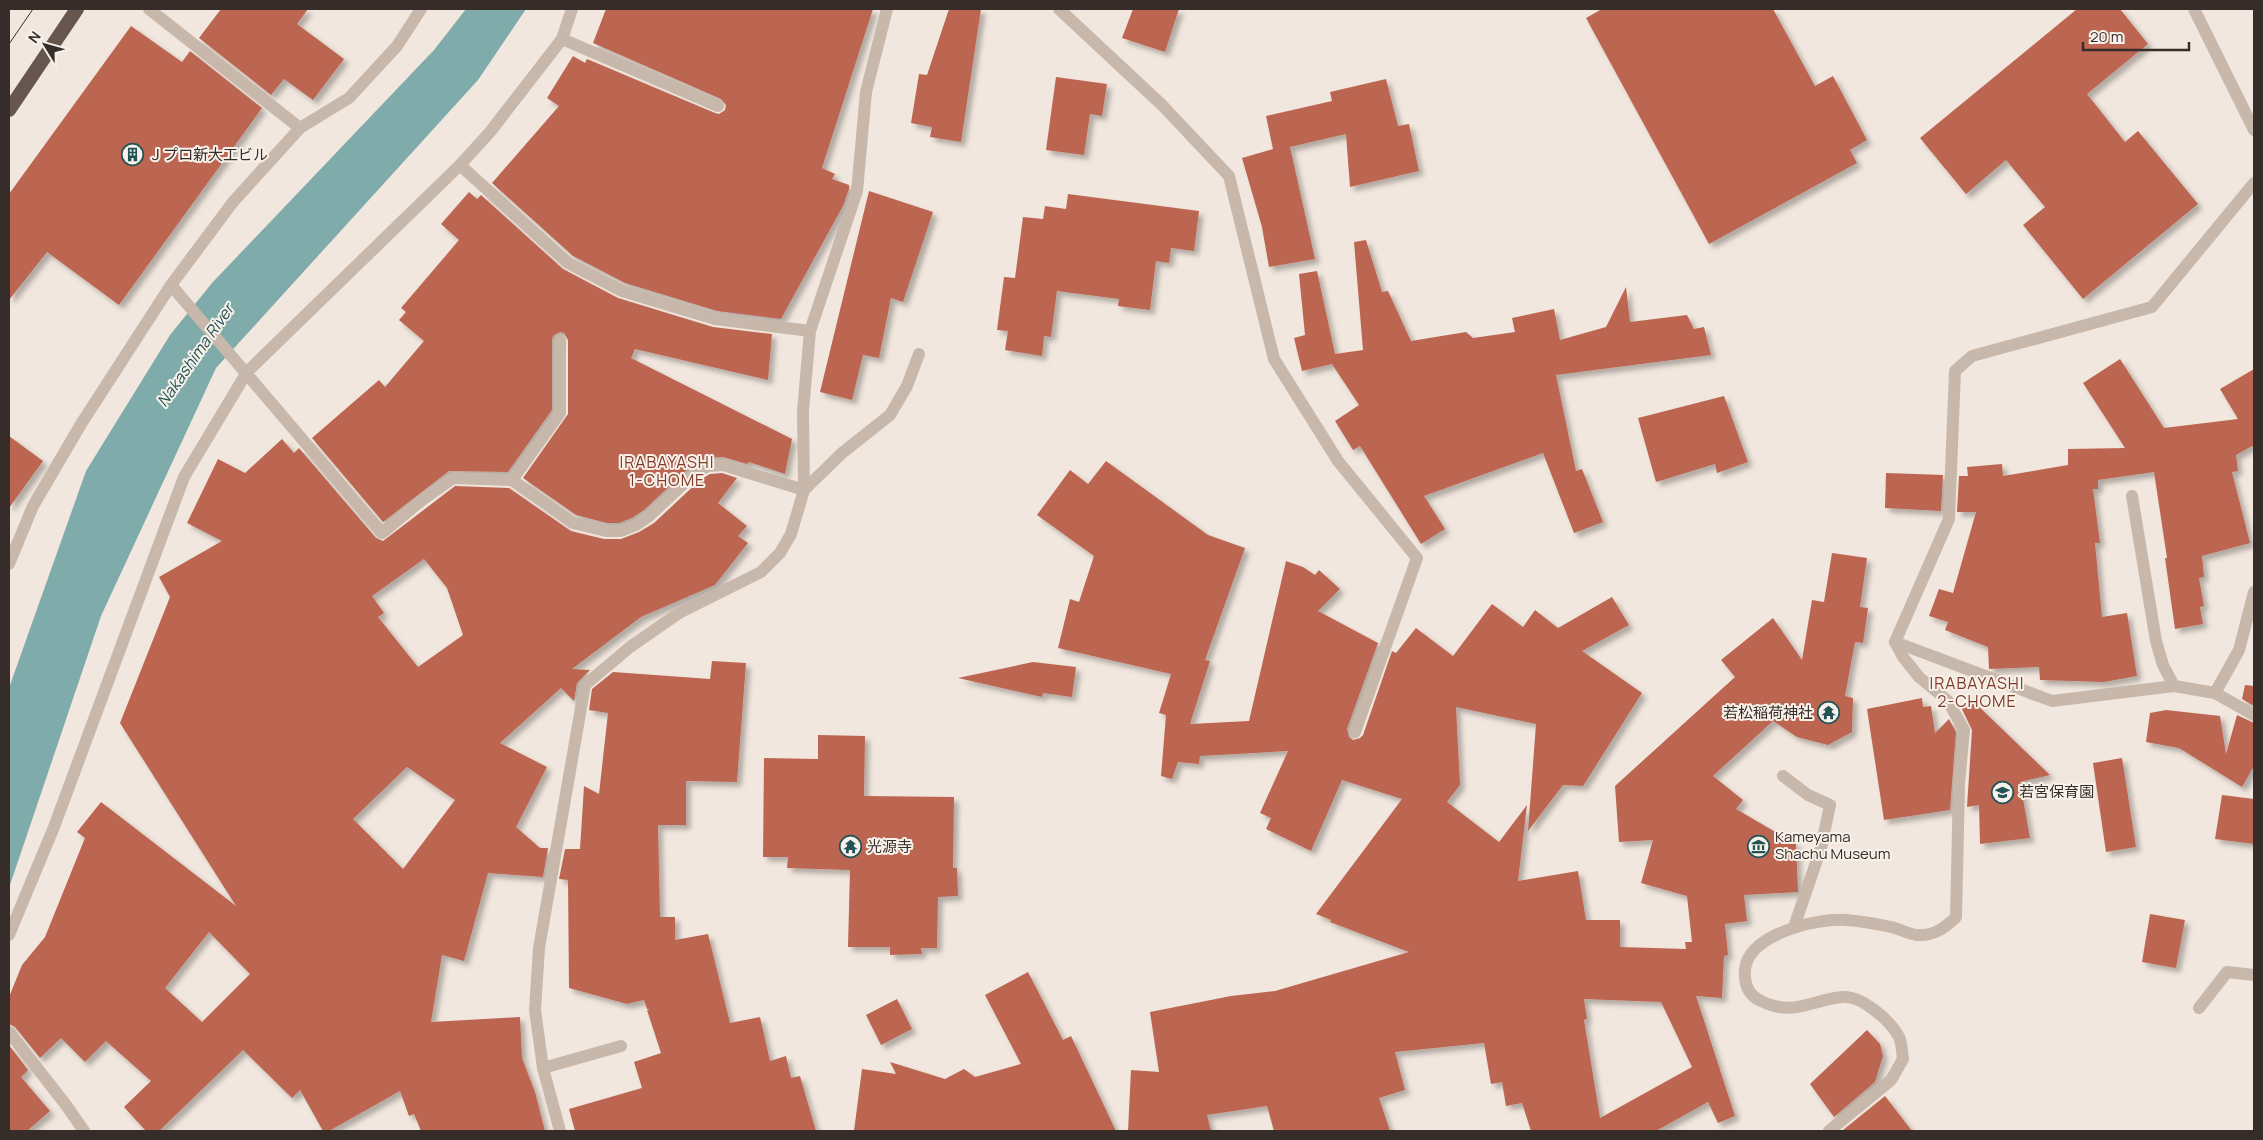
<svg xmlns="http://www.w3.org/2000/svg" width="2263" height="1140" viewBox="0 0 2263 1140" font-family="Manrope,'Noto Sans JP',sans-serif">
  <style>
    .water { fill: #7fabab }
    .building { fill: #bc6651; fill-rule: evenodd; filter: url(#shadow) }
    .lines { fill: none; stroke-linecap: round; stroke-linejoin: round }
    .service { stroke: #c8b7ab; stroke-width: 12 }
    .minor { stroke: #c8b7ab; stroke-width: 12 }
    .trunk { stroke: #66564e; stroke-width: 14 }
    .tram { stroke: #362d2a; stroke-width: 1 }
    .labels { text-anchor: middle; stroke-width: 4; stroke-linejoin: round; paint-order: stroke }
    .poi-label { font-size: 15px; fill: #362d2a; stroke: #f8f1ea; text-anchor: start }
    .water-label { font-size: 16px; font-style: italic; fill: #225354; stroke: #f8f1ea }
    .neighbourhood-label { font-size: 16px; letter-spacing: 1px; fill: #7f3a29; stroke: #f8f1ea }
  </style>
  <defs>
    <filter id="shadow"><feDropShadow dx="4.5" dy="4.5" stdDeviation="2.5" flood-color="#0004"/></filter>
  </defs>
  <rect width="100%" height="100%" fill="#f1e7de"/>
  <!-- water -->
  <path class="water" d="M 466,9 L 526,9 L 478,80 L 216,368 L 101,616 L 9,888 L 9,688 L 86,471 L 170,335 L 212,283 L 434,50 Z"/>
  <!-- building -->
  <g class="building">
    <path d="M 221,9 L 308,9 L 297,24 L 344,59 L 313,100 L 284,79 L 271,95 L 199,38 Z"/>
    <path d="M 606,9 L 873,9 L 822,168 L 835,174 L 832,179 L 849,185 L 849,189 L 843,206 L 781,319 L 717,311 L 625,283 L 573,256 L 492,183 L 559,106 L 547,98 L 573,56 L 585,63 L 587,59 L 715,113 L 719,114 L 725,110 L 726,105 L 721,99 L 593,43 Z"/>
    <path d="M 949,9 L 981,9 L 961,142 L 930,137 L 932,127 L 911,123 L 919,74 L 927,75 Z"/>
    <path d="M 1133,9 L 1179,9 L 1165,52 L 1122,38 Z"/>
    <path d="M 1602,9 L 1773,9 L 1815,86 L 1833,76 L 1867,140 L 1850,150 L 1857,163 L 1709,244 L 1586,18 Z"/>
    <path d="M 2077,9 L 2120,9 L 2148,44 L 2087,94 L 2125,142 L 2138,131 L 2198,204 L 2083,299 L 2023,225 L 2045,207 L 2006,160 L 1966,194 L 1920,138 Z"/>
    <path d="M 131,26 L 182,62 L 190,51 L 262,108 L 119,305 L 47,252 L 9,300 L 9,194 Z"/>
    <path d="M 1056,77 L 1107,84 L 1102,116 L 1090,114 L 1084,155 L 1046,150 Z"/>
    <path d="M 1386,79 L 1398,126 L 1409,124 L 1419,171 L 1350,187 L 1346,134 L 1290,147 L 1315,259 L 1269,267 L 1262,227 L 1242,158 L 1273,149 L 1266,116 L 1332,101 L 1330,92 Z"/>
    <path d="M 869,191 L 933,212 L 903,302 L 891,298 L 879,358 L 863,355 L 852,400 L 820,392 Z"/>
    <path d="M 469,192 L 477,199 L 481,195 L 563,269 L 618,298 L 713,327 L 772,334 L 768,380 L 635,349 L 631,358 L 792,439 L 785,474 L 749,462 L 747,464 L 723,457 L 707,458 L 690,467 L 644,510 L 632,518 L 619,523 L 607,523 L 576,515 L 523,478 L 568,414 L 568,340 L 564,333 L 560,332 L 553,336 L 552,340 L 552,410 L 508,472 L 449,471 L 383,522 L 312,438 L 379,380 L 385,387 L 424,341 L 399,320 L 406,312 L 401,308 L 459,240 L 441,224 Z"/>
    <path d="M 1068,194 L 1199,211 L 1194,251 L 1171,248 L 1169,263 L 1156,261 L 1150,310 L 1118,306 L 1119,299 L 1057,291 L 1051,337 L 1044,336 L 1042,356 L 1005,350 L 1008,331 L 997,330 L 1004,277 L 1015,278 L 1023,217 L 1043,219 L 1045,206 L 1066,209 Z"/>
    <path d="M 1366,240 L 1382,292 L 1388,291 L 1411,341 L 1466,332 L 1473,338 L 1515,332 L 1512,318 L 1554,309 L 1560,340 L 1606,327 L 1626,287 L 1630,322 L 1687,315 L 1694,329 L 1704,327 L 1711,355 L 1556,375 L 1576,471 L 1582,469 L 1603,522 L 1574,533 L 1543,453 L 1424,496 L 1445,529 L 1421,544 L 1360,446 L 1353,450 L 1335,421 L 1359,405 L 1332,364 L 1302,371 L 1294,338 L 1305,335 L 1299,274 L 1317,271 L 1335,354 L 1363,350 L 1354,242 Z"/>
    <path d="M 2120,359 L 2164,428 L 2238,419 L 2220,389 L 2254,369 L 2254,449 L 2252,446 L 2236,455 L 2238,471 L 2232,472 L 2250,543 L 2202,556 L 2204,577 L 2199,578 L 2204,606 L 2200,607 L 2203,624 L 2175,629 L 2165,558 L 2167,558 L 2154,472 L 2098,480 L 2098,489 L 2093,489 L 2100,543 L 2095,543 L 2102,617 L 2127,613 L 2137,676 L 2104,682 L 2040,680 L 2039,667 L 1989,669 L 1988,647 L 1945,630 L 1948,622 L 1929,616 L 1939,589 L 1953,593 L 1976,512 L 1957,512 L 1959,476 L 1968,476 L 1967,467 L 2002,464 L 2003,476 L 2068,465 L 2068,449 L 2125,448 L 2083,383 Z"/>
    <path d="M 1724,396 L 1748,462 L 1717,473 L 1715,464 L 1656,482 L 1638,418 Z"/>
    <path d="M 9,436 L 43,461 L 9,508 Z"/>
    <path d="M 282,439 L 294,453 L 299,448 L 376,538 L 383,541 L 455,486 L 509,488 L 571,531 L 604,539 L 621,539 L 639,532 L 654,523 L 700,480 L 710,474 L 722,473 L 737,478 L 718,503 L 747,526 L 738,536 L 748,543 L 715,585 L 641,617 L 572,669 L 590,670 L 577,683 L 574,701 L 561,688 L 500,743 L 547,767 L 516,827 L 540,848 L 548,848 L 543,877 L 488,873 L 464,961 L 442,955 L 431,1022 L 520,1017 L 522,1058 L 535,1092 L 545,1131 L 421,1131 L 414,1114 L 409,1116 L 400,1091 L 329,1131 L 323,1131 L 300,1090 L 292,1098 L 243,1050 L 159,1131 L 146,1131 L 124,1107 L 151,1081 L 106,1041 L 85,1062 L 61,1038 L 40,1058 L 15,1027 L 9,1024 L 9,997 L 22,965 L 45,937 L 85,838 L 77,832 L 101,802 L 236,906 L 120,723 L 170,597 L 159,577 L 222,541 L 187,523 L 218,459 L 245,473 ZM 424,559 L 447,588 L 463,635 L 418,667 L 378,617 L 384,613 L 372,596 ZM 407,767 L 455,800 L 403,869 L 353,819 ZM 209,932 L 250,974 L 202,1022 L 165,988 Z"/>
    <path d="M 1106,461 L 1208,535 L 1245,548 L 1205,660 L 1210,661 L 1190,724 L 1249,721 L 1286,561 L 1303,567 L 1315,575 L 1319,570 L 1340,589 L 1318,611 L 1378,643 L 1347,729 L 1349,737 L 1353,740 L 1360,738 L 1363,735 L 1392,651 L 1396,653 L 1416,628 L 1453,656 L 1492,604 L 1523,627 L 1535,610 L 1558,628 L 1612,597 L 1629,625 L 1582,651 L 1642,693 L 1583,786 L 1563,785 L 1528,831 L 1536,724 L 1456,707 L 1460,785 L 1447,802 L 1499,842 L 1527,805 L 1518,881 L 1578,871 L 1586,920 L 1620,920 L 1620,947 L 1686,949 L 1685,942 L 1692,942 L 1687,896 L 1641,883 L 1653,840 L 1619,842 L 1615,786 L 1735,677 L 1721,660 L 1773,618 L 1802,660 L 1812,600 L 1824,602 L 1832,553 L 1867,558 L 1860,607 L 1868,608 L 1863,643 L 1855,642 L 1845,696 L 1853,698 L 1852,732 L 1828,745 L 1797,737 L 1773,721 L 1713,776 L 1743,800 L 1736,809 L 1796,844 L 1798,892 L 1744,895 L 1747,921 L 1725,924 L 1728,955 L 1724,956 L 1722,998 L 1696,996 L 1735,1116 L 1718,1123 L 1708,1102 L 1656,1131 L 1531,1131 L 1522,1103 L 1506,1106 L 1502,1082 L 1491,1084 L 1484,1043 L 1395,1052 L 1405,1090 L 1379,1098 L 1390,1131 L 1274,1131 L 1267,1106 L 1207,1115 L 1211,1131 L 1128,1131 L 1131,1070 L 1159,1072 L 1150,1012 L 1231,996 L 1275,991 L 1409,952 L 1330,922 L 1331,920 L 1316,914 L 1402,799 L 1342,780 L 1311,851 L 1266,829 L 1271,818 L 1260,813 L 1288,751 L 1200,756 L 1199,764 L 1178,762 L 1172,779 L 1161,776 L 1166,715 L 1159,713 L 1171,674 L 1058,648 L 1070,599 L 1079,602 L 1094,556 L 1037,515 L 1070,470 L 1088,484 ZM 1584,999 L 1661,1002 L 1692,1067 L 1600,1118 L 1584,1020 L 1587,1019 Z"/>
    <path d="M 1886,473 L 1943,475 L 1941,511 L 1885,508 Z"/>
    <path d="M 712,661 L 746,663 L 737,782 L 686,781 L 686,825 L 658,825 L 660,917 L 675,917 L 675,940 L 708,934 L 730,1023 L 760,1017 L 770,1061 L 786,1056 L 791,1078 L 800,1076 L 816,1131 L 575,1131 L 569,1109 L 642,1088 L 634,1062 L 661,1053 L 647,1010 L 650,1010 L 647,1009 L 644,1000 L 627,1004 L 569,988 L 568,880 L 559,879 L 565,849 L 580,849 L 584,786 L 599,794 L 608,713 L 589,710 L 592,689 L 613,672 L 710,679 Z"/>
    <path d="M 1033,662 L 1076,667 L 1072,697 L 1043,693 L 1042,697 L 958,678 Z"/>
    <path d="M 2245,685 L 2254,686 L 2254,706 L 2242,699 Z"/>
    <path d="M 1922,698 L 1923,707 L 1931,706 L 1935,733 L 1949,719 L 1956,732 L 1950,810 L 1884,820 L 1867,709 Z"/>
    <path d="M 1970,698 L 2050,775 L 2020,782 L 2030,838 L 1980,844 L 1979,805 L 1967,807 L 1972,730 L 1961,707 Z"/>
    <path d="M 2166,710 L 2220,716 L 2226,754 L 2237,715 L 2254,723 L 2254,766 L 2242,787 L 2179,748 L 2146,742 L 2150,713 Z"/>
    <path d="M 818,735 L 865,736 L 864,796 L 954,797 L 953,868 L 957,868 L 958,896 L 938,897 L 937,948 L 921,948 L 922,954 L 890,955 L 890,947 L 848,947 L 850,870 L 787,868 L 788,857 L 763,857 L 764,758 L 818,759 Z"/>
    <path d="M 2122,758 L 2136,847 L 2106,852 L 2093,763 Z"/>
    <path d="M 2222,795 L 2254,799 L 2254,844 L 2215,839 Z"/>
    <path d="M 2150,914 L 2185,920 L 2176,968 L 2142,962 Z"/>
    <path d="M 1028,972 L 1063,1040 L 1071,1036 L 1116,1131 L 854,1131 L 862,1069 L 896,1074 L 890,1062 L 945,1079 L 964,1069 L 975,1077 L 1021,1064 L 985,995 Z"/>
    <path d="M 897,999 L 912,1029 L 881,1045 L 866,1015 Z"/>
    <path d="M 1867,1030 L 1880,1044 L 1883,1056 L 1875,1082 L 1834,1117 L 1810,1084 Z"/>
    <path d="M 9,1045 L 28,1070 L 21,1077 L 50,1111 L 27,1131 L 9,1131 Z"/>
    <path d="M 1885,1096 L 1912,1131 L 1845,1131 L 1843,1130 Z"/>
  </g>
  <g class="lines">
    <!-- service -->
    <g class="service">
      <path d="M 1059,9 L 1162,105 L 1229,176 L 1274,359 L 1338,461 L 1417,558 L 1355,732"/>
      <path d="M 562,39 L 718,106"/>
      <path d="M 512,480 L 560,413 L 560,340"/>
      <path d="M 804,490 L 842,453 L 890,415 L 907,386 L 919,354"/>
      <path d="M 2132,496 L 2156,641 L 2163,665 L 2174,686"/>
      <path d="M 2215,693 L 2239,650 L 2254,592"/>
      <path d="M 2199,1008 L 2227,972 L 2254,975"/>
      <path d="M 543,1068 L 621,1046"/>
      <path d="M 1829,1131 L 1891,1080 L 1903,1059 C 1902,1052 1902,1043 1899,1037 C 1890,1020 1861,995 1842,997 C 1811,1000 1793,1017 1761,1001 C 1748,995 1744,984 1745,970 C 1748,934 1817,918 1846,920 C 1861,921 1877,924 1891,927 C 1900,929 1908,934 1917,935 C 1934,936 1945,928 1956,917 L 1959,783 L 1964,730 L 1948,701 L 1919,677 L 1903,657 L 1895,642"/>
    </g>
    <!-- minor -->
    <g class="minor">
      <path d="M 149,9 L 300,128"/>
      <path d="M 2194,9 L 2254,130"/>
      <path d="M 460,165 L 568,263 L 622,291 L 715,319 L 810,331"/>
      <path d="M 2254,183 L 2152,307 L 1972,356 L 1955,371 L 1949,519 L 1895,642 L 2052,701 L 2174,686 L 2215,693 L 2254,715"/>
      <path d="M 171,285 L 382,533 L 422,500 L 453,478 L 512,480 L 573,523 L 606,531 L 621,531 L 636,525 L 649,516 L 695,473 L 708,466 L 723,465 L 804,490"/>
      <path d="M 9,564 L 33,506 L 81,424 L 171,285 L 233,202 L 300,128 L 349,98 L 397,46 L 421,9"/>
      <path d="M 1783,776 L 1808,795 L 1830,805 L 1821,848 L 1794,927"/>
      <path d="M 9,935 L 54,827 L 184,477 L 247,372 L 460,165 L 490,132 L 562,39 L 572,9"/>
      <path d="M 9,1032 L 66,1105 L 84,1131"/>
      <path d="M 560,1131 L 543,1068 L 535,1010 L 539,948 L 585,685 L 630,647 L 679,613 L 761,572 L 780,553 L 791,534 L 804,490 L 803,411 L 810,331 L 857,191 L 866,92 L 887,9"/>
    </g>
    <!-- trunk -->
    <path class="trunk" d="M 9,110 L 77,9"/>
    <!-- tram -->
    <g class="tram">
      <path d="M 9,11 L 10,9"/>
      <path d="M 9,44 L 33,9"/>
    </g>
  </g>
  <!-- icons -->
  <defs>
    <symbol id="building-ring" viewBox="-11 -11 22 22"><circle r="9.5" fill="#f8f1ea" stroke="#225354" stroke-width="1.5"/><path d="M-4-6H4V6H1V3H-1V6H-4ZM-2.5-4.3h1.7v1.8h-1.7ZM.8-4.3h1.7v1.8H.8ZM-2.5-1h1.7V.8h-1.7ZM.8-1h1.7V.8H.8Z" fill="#225354"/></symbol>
    <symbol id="temple-ring" viewBox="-11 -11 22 22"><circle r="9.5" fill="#f8f1ea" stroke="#225354" stroke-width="1.5"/><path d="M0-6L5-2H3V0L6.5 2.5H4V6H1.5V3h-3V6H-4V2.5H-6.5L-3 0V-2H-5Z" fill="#225354"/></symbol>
    <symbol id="school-ring" viewBox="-11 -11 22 22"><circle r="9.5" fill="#f8f1ea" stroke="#225354" stroke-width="1.5"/><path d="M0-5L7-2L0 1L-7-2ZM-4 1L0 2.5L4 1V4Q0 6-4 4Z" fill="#225354"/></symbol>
    <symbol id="museum-ring" viewBox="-11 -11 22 22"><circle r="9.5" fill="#f8f1ea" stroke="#225354" stroke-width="1.5"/><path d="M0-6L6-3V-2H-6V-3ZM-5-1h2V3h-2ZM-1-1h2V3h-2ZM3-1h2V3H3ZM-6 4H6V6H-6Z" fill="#225354"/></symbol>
  </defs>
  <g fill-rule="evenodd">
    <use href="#building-ring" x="120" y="142" width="25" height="25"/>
    <use href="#temple-ring" x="1816" y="700" width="25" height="25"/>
    <use href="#school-ring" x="1990" y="780" width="25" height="25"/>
    <use href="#museum-ring" x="1746" y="834" width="25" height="25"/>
    <use href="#temple-ring" x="838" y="834" width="25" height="25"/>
  </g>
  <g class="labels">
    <!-- poi labels -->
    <g class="poi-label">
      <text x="148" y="160">Ｊプロ新大工ビル</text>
      <text x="1813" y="718" text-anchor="end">若松稲荷神社</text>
      <text x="2019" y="797">若宮保育園</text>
      <text x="1775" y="842">Kameyama<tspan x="1775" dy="17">Shachu Museum</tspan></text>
      <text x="867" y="852">光源寺</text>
    </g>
    <!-- water labels -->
    <g class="water-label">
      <text transform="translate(195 355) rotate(-55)" y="6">Nakashima River</text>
    </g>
    <!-- neighbourhood labels -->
    <g class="neighbourhood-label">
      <text x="667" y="468">IRABAYASHI<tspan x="667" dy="18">1-CHOME</tspan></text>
      <text x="1977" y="689">IRABAYASHI<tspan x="1977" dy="18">2-CHOME</tspan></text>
    </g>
  </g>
  <!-- border -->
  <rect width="2263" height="1140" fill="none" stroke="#362d2a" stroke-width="20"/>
  <!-- north arrow -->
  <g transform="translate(45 45) rotate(307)" stroke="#f8f1ea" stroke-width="4" paint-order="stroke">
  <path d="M0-4L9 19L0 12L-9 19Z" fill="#362d2a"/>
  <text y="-8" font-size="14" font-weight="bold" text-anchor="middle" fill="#362d2a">N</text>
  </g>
  <!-- scale -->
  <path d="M2083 42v8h106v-8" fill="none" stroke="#362d2a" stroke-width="2.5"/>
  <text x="2090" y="42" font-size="15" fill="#362d2a" stroke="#f8f1ea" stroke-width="4" paint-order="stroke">20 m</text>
</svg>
